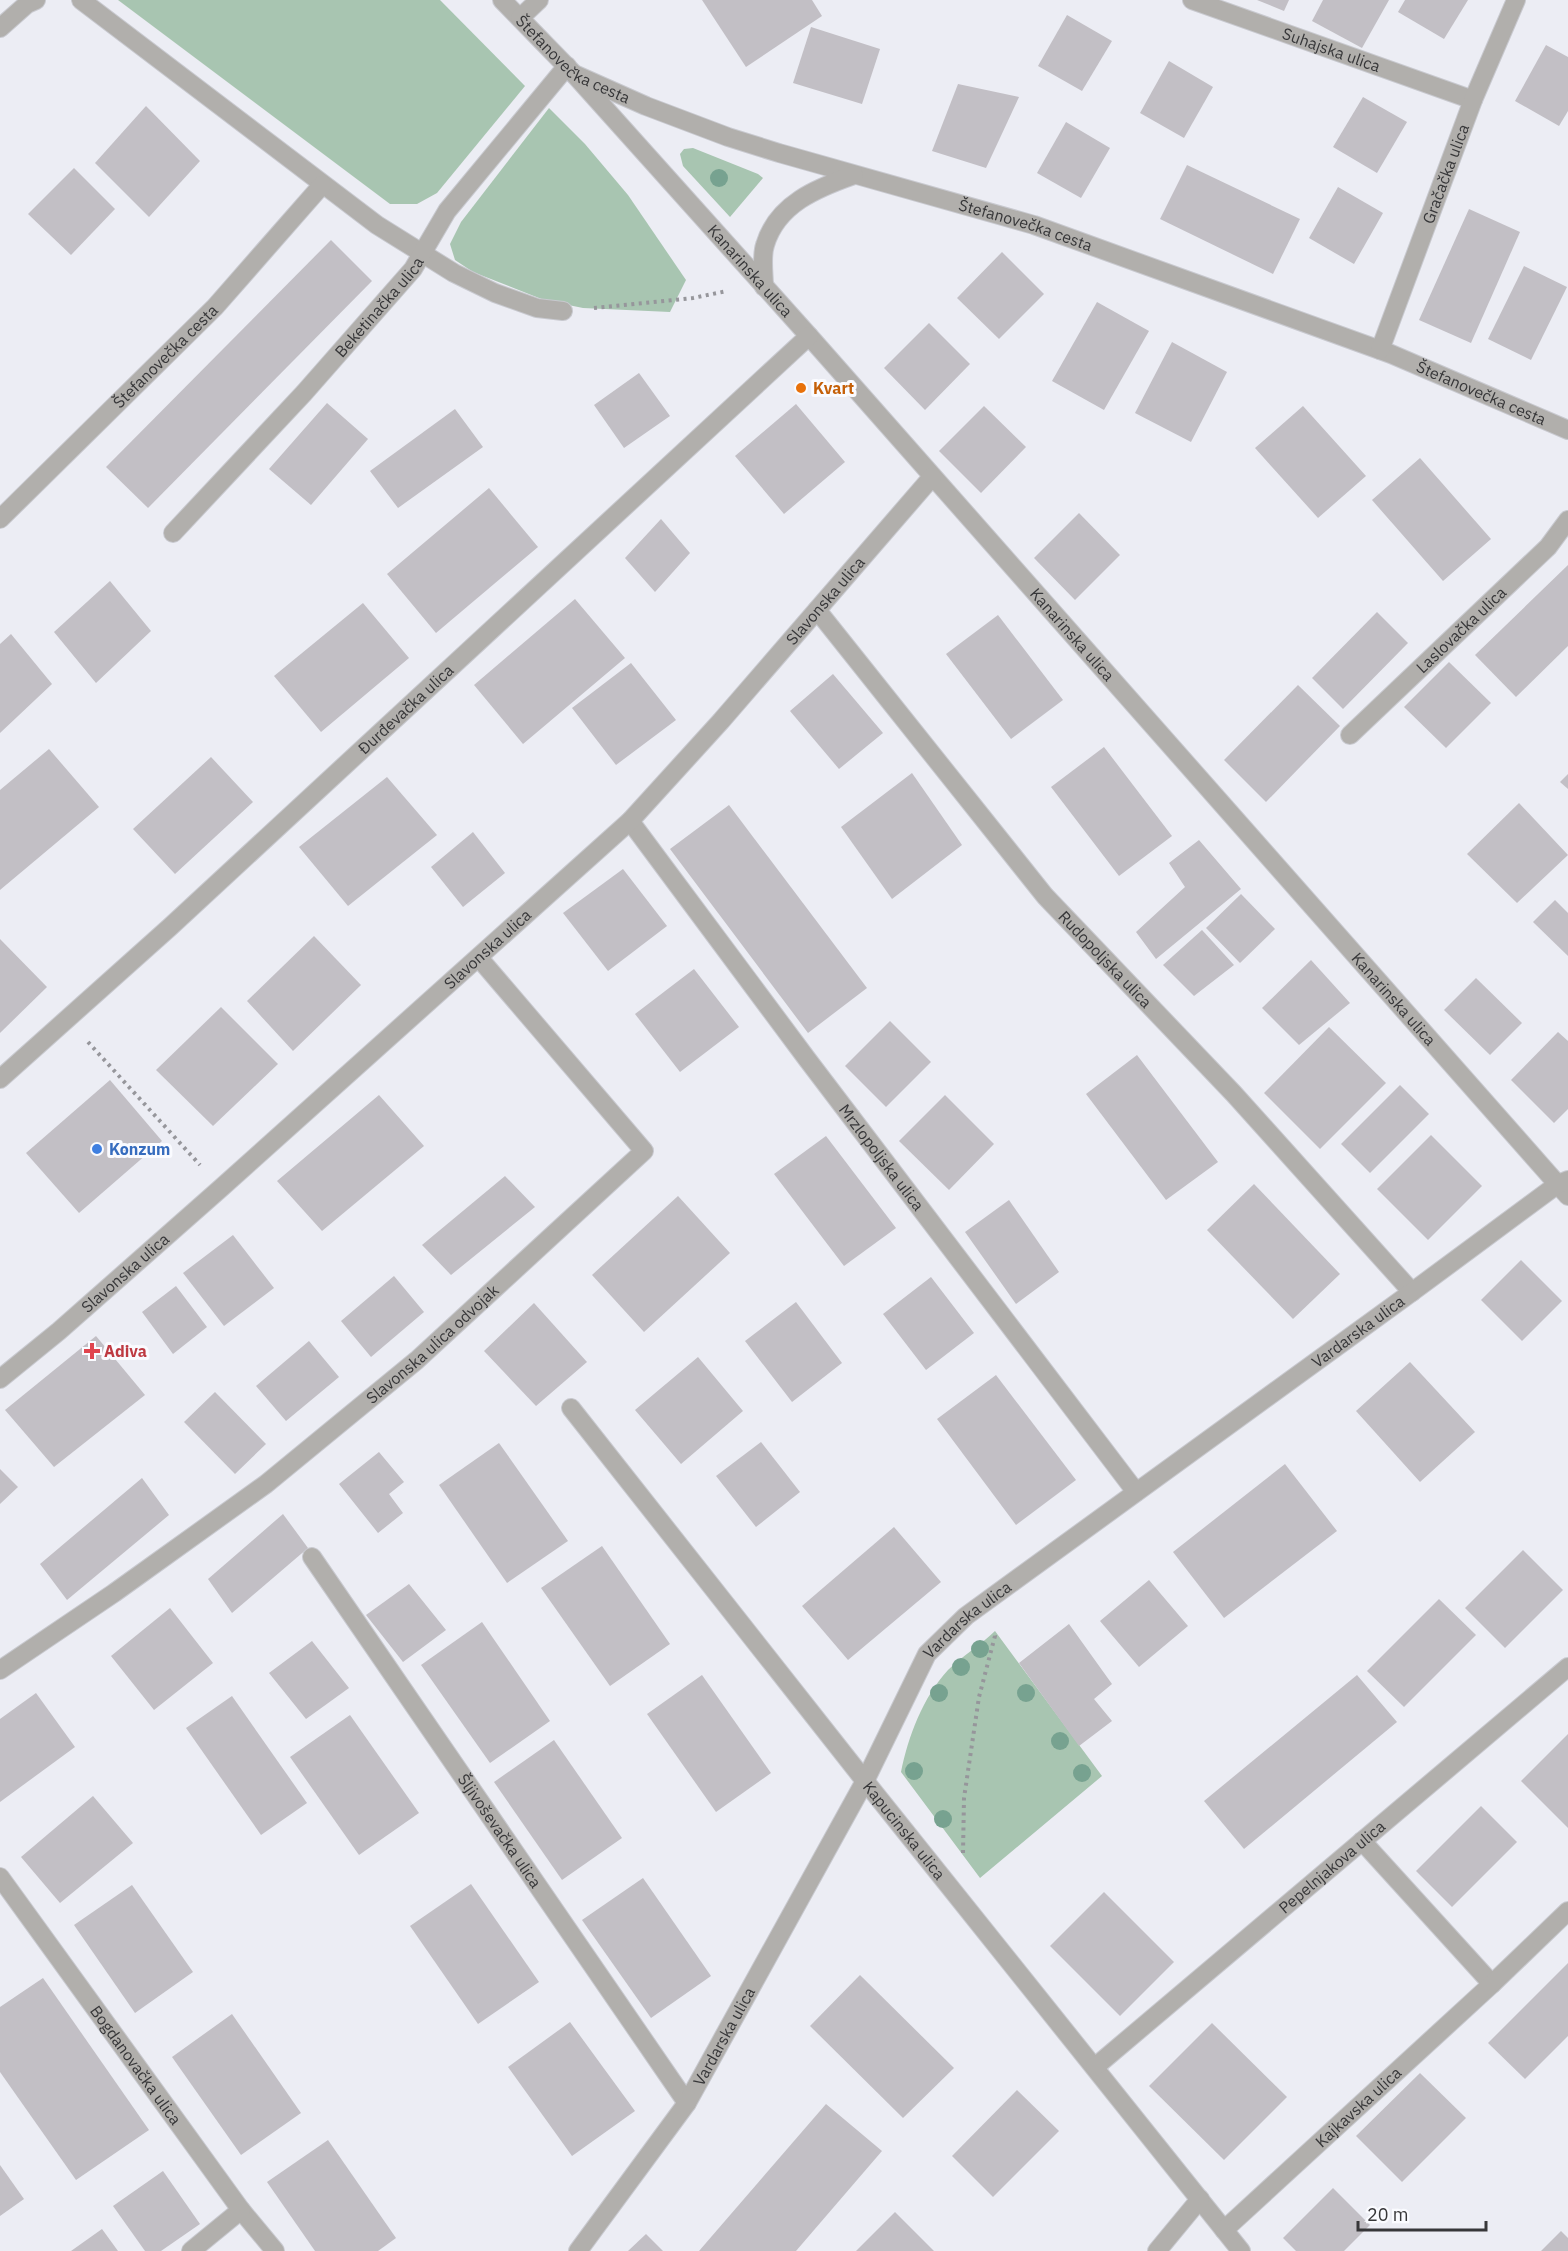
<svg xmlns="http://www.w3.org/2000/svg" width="1568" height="2251" viewBox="0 0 1568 2251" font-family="'IBM Plex Sans',sans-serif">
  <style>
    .green { fill: #a8c5b1 }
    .building { fill: #c2bfc5 }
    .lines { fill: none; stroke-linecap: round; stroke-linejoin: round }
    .minor-casing { stroke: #c8c9cf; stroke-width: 20 }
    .path { stroke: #96969b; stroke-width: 4; stroke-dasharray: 3 4.5; stroke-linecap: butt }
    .minor { stroke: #b1afac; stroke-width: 18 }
    .tree { fill: #77a290 }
    .food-dot { fill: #e8710a; stroke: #fafbff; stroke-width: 2 }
    .shop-dot { fill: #3f7fe0; stroke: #fafbff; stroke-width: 2 }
    .health-dot { fill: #e0444e; stroke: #fafbff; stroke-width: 2 }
    .labels { text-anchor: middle; stroke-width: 6; stroke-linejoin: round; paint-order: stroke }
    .street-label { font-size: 16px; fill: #373739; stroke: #fafbff }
    .food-label { font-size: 16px; font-weight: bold; fill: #c56008; stroke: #fafbff; text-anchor: start }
    .shop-label { font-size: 16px; font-weight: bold; fill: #366cbe; stroke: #fafbff; text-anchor: start }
    .health-label { font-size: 16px; font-weight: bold; fill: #be3a42; stroke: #fafbff; text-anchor: start }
  </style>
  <rect width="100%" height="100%" fill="#ecedf4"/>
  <!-- green -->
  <g class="green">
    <path d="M 118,0 L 440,0 L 525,86 L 437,193 L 417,204 L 390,204 Z"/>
    <path d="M 549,108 L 585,144 L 628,195 L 686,280 L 670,312 L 583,308 L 544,300 L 473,272 L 455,260 L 450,244 L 461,222 Z"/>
    <path d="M 693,148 L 758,174 L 763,178 L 730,217 L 683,166 L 680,154 L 684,149 Z"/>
    <path d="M 995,1631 L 1102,1776 L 980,1878 L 901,1772 C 908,1737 923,1697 948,1670 C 962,1656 981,1645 995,1631 Z"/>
  </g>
  <!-- building -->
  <g class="building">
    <path d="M 702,0 L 812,0 L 822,16 L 746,67 Z"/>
    <path d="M 1257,0 L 1289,0 L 1284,11 Z"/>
    <path d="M 1323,0 L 1389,0 L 1362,48 L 1312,21 Z"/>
    <path d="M 1405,0 L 1468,0 L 1444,39 L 1398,12 Z"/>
    <path d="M 1067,15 L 1112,41 L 1082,91 L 1038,66 Z"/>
    <path d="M 811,27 L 880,49 L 862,104 L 793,83 Z"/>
    <path d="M 1546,45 L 1568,57 L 1568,111 L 1559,126 L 1515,101 Z"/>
    <path d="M 1169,61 L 1213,87 L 1184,138 L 1140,113 Z"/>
    <path d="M 958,84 L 1019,97 L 986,168 L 932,151 Z"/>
    <path d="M 1363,97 L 1407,122 L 1377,173 L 1333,147 Z"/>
    <path d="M 146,106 L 200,161 L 149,217 L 95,163 Z"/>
    <path d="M 1066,122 L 1110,148 L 1081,198 L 1037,173 Z"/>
    <path d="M 1187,165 L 1300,219 L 1273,274 L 1160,219 Z"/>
    <path d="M 74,168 L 115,209 L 71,255 L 28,214 Z"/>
    <path d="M 1338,187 L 1383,213 L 1354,264 L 1309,238 Z"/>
    <path d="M 1469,209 L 1520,232 L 1471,343 L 1419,320 Z"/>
    <path d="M 331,240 L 372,281 L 148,508 L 106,467 Z"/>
    <path d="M 1002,252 L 1044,294 L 999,339 L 957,298 Z"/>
    <path d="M 1524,266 L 1567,287 L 1531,360 L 1488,339 Z"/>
    <path d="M 1097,302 L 1149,331 L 1104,410 L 1052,381 Z"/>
    <path d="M 929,323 L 970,364 L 925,410 L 884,368 Z"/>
    <path d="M 1172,342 L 1227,372 L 1191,442 L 1135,413 Z"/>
    <path d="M 639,373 L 670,416 L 624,448 L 594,405 Z"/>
    <path d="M 327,403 L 368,439 L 311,505 L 269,469 Z"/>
    <path d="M 796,404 L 845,462 L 784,514 L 735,456 Z"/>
    <path d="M 984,406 L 1026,447 L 981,493 L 939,451 Z"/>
    <path d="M 1303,406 L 1366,476 L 1318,518 L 1255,448 Z"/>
    <path d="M 455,409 L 483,447 L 398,508 L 370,471 Z"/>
    <path d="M 1420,458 L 1491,539 L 1443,581 L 1372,500 Z"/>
    <path d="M 489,488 L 538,547 L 436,633 L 387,574 Z"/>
    <path d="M 1079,513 L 1120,555 L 1075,600 L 1034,558 Z"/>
    <path d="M 661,519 L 690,553 L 655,592 L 625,558 Z"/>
    <path d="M 1568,565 L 1568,646 L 1516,697 L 1475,655 Z"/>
    <path d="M 110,581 L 151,631 L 96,683 L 54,632 Z"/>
    <path d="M 575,599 L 625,658 L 523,744 L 474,685 Z"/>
    <path d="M 363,603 L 409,658 L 321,732 L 274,676 Z"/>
    <path d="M 1377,612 L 1408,643 L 1343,709 L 1312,678 Z"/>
    <path d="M 998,615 L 1063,700 L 1011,739 L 946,654 Z"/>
    <path d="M 11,634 L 52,684 L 0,733 L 0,644 Z"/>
    <path d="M 1449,662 L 1491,703 L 1446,748 L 1404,707 Z"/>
    <path d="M 631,663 L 676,720 L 616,765 L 572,708 Z"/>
    <path d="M 833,674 L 883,733 L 839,769 L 790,711 Z"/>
    <path d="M 1298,685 L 1340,726 L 1266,802 L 1224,760 Z"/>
    <path d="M 1104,747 L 1172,836 L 1119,876 L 1051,787 Z"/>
    <path d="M 49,749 L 99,807 L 0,890 L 0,790 Z"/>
    <path d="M 211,757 L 253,802 L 175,874 L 133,829 Z"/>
    <path d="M 912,773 L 962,845 L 892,899 L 841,827 Z"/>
    <path d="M 1568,774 L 1568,789 L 1560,782 Z"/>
    <path d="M 387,777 L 437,835 L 348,906 L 299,847 Z"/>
    <path d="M 1519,803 L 1568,855 L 1517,903 L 1467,854 Z"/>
    <path d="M 729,805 L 867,988 L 808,1033 L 670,849 Z"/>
    <path d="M 473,832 L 505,873 L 463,907 L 431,867 Z"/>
    <path d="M 1199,840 L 1241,889 L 1156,959 L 1136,932 L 1185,887 L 1169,863 Z"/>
    <path d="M 623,869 L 667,926 L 608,971 L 563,913 Z"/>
    <path d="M 1241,894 L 1275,929 L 1240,963 L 1206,928 Z"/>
    <path d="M 1555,900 L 1568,913 L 1568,956 L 1533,922 Z"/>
    <path d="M 1202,930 L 1234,965 L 1194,996 L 1163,965 Z"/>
    <path d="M 314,936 L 361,985 L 293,1051 L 247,1001 Z"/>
    <path d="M 0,939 L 47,987 L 0,1033 Z"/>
    <path d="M 1311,960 L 1350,1003 L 1299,1045 L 1262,1008 Z"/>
    <path d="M 694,969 L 739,1027 L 680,1072 L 635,1014 Z"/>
    <path d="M 1476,978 L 1522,1023 L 1490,1055 L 1444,1010 Z"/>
    <path d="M 221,1007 L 278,1064 L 213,1126 L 156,1070 Z"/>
    <path d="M 890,1021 L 931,1062 L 886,1107 L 845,1066 Z"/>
    <path d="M 1329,1027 L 1386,1083 L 1320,1149 L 1264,1093 Z"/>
    <path d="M 1558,1032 L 1568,1041 L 1568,1109 L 1554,1123 L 1511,1080 Z"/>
    <path d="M 1137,1055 L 1218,1162 L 1166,1200 L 1086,1094 Z"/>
    <path d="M 110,1080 L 162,1141 L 79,1213 L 26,1153 Z"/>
    <path d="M 1400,1085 L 1429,1114 L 1370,1173 L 1341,1144 Z"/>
    <path d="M 379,1095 L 424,1146 L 322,1231 L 277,1181 Z"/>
    <path d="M 945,1095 L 994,1144 L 949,1190 L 899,1141 Z"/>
    <path d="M 1431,1135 L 1482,1186 L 1428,1240 L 1377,1189 Z"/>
    <path d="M 826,1136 L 896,1228 L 844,1266 L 774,1174 Z"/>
    <path d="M 505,1176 L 535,1207 L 451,1275 L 422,1245 Z"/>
    <path d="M 1254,1184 L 1340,1274 L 1293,1319 L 1207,1230 Z"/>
    <path d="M 678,1196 L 730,1253 L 644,1332 L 592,1275 Z"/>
    <path d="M 1009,1200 L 1059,1272 L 1016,1304 L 965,1232 Z"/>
    <path d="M 233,1235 L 274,1288 L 224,1326 L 183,1273 Z"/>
    <path d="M 1521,1260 L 1562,1301 L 1522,1341 L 1481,1300 Z"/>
    <path d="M 394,1276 L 424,1312 L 371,1357 L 341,1321 Z"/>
    <path d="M 931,1277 L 974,1333 L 926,1370 L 883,1314 Z"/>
    <path d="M 176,1286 L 207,1327 L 173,1354 L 142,1312 Z"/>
    <path d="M 796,1302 L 842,1363 L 792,1402 L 745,1341 Z"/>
    <path d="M 534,1303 L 587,1362 L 536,1406 L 484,1351 Z"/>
    <path d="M 96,1336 L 145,1395 L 54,1467 L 5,1410 Z"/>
    <path d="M 309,1341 L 339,1377 L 286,1421 L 256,1386 Z"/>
    <path d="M 698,1357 L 743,1411 L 681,1464 L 635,1410 Z"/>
    <path d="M 1410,1362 L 1475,1432 L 1420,1482 L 1356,1411 Z"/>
    <path d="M 996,1375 L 1076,1480 L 1016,1525 L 937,1419 Z"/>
    <path d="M 215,1392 L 266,1444 L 235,1474 L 184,1422 Z"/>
    <path d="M 761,1442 L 800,1492 L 756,1527 L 716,1476 Z"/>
    <path d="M 499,1443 L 568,1541 L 507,1583 L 439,1485 Z"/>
    <path d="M 379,1452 L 404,1482 L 389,1494 L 403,1513 L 378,1533 L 339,1484 Z"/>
    <path d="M 1285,1464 L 1337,1531 L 1224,1618 L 1173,1552 Z"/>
    <path d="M 0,1469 L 18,1487 L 0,1504 Z"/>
    <path d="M 142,1478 L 169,1515 L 67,1600 L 40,1564 Z"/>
    <path d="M 283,1514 L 308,1548 L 232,1613 L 208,1579 Z"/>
    <path d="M 894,1527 L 941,1582 L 848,1660 L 802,1606 Z"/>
    <path d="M 602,1546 L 670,1644 L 610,1686 L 541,1588 Z"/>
    <path d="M 1523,1550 L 1563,1590 L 1505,1648 L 1465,1608 Z"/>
    <path d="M 1149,1580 L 1188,1626 L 1139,1667 L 1100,1621 Z"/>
    <path d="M 409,1584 L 446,1630 L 403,1662 L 366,1615 Z"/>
    <path d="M 1439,1599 L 1476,1635 L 1404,1707 L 1367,1671 Z"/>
    <path d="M 170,1608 L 213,1663 L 154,1710 L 111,1656 Z"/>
    <path d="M 482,1622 L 550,1721 L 490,1763 L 421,1665 Z"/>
    <path d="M 1069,1624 L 1112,1684 L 1094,1699 L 1112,1721 L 1079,1746 L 1019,1663 Z"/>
    <path d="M 312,1641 L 349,1688 L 306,1719 L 269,1673 Z"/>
    <path d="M 702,1675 L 771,1773 L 716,1812 L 647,1714 Z"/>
    <path d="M 1357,1675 L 1397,1722 L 1244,1849 L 1204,1801 Z"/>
    <path d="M 36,1693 L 75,1747 L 0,1802 L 0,1719 Z"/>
    <path d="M 232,1696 L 307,1803 L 261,1835 L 186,1728 Z"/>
    <path d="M 350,1715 L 419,1813 L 359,1855 L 290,1757 Z"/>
    <path d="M 1568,1734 L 1568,1828 L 1521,1781 Z"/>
    <path d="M 554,1740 L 622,1838 L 562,1880 L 494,1782 Z"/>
    <path d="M 93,1796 L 133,1843 L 60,1903 L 21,1857 Z"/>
    <path d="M 1481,1806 L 1517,1842 L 1452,1907 L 1416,1871 Z"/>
    <path d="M 643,1878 L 711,1976 L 651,2018 L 582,1920 Z"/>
    <path d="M 471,1884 L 539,1982 L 478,2024 L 410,1926 Z"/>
    <path d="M 132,1885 L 193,1972 L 135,2013 L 74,1925 Z"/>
    <path d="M 1104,1892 L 1174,1962 L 1120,2016 L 1050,1946 Z"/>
    <path d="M 1568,1963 L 1568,2036 L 1525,2079 L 1488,2043 Z"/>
    <path d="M 860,1975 L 954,2068 L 903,2118 L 810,2026 Z"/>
    <path d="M 43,1978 L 149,2130 L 76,2180 L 0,2072 L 0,2007 Z"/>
    <path d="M 232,2014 L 301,2113 L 241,2155 L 172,2057 Z"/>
    <path d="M 570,2022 L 635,2111 L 572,2156 L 508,2067 Z"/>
    <path d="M 1212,2023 L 1287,2097 L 1224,2160 L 1149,2086 Z"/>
    <path d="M 1420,2073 L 1466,2118 L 1402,2182 L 1356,2136 Z"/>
    <path d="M 1017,2090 L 1059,2131 L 993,2197 L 952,2156 Z"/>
    <path d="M 826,2104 L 882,2151 L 796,2251 L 699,2251 Z"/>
    <path d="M 328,2140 L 396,2238 L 378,2251 L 315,2251 L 267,2182 Z"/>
    <path d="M 0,2165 L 24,2199 L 0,2216 Z"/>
    <path d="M 163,2171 L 200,2224 L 161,2251 L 145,2251 L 113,2206 Z"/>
    <path d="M 1333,2188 L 1370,2225 L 1344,2251 L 1296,2251 L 1283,2238 Z"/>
    <path d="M 895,2212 L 934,2251 L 856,2251 Z"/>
    <path d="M 102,2229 L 118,2251 L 71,2251 Z"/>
    <path d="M 1561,2231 L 1568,2238 L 1568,2251 L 1541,2251 Z"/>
    <path d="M 646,2234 L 663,2251 L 628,2251 Z"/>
  </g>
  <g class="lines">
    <defs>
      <g id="minor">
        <path d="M 81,0 L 377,225 L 454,273 L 495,293 L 537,308 L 563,311"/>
        <path id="s1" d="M 502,0 L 574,74 L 646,106 L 728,137 L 779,153 L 1034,225 L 1391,354 L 1568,430"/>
        <path id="s2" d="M 1192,0 L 1473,100"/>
        <path d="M 520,18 L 539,0"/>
        <path d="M 0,28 L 27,4 L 36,0"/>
        <path id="s3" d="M 574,74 L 809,336 L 1568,1196"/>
        <path d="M 764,287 C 764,274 761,257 765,245 C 777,204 817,188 854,175"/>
        <path id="s4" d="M 1380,350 L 1473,100 L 1516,0"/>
        <path id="s5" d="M 0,519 L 215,307 L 322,185"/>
        <path id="s6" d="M 173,533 L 304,393 L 413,269 L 447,211 L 567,66"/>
        <path id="s7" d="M 817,610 L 1045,896 L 1234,1094 L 1412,1292"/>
        <path id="s8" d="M 1350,735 L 1548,547 L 1568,520"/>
        <path id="s9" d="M 630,821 L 807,1059 L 1136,1492"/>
        <path id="s10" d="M 0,1079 L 170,927 L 809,336"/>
        <path id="s11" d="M 0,1379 L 59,1331 L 221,1188 L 630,821 L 721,721 L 932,477"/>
        <path id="s12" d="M 571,1408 L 865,1781 L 1241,2251"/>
        <path id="s13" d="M 312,1557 L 687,2103"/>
        <path id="s14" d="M 0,1670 L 114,1593 L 266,1484 L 417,1360 L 644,1151 L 479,958"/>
        <path d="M 1362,1841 L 1492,1984"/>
        <path id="s15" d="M 0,1877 L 241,2210 L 275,2251"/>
        <path id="s16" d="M 1095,2067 L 1568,1667"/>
        <path id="s17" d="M 1224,2230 L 1492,1984 L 1568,1911"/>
        <path d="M 191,2251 L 241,2210"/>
        <path id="s18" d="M 578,2251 L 687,2103 L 865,1781 L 927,1654 L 966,1616 L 1412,1292 L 1558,1184 L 1568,1180"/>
        <path d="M 1157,2251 L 1200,2199"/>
      </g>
    </defs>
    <!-- minor casing -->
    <use href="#minor" class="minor-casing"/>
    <!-- path -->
    <g class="path">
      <path d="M 594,308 L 693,298 L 727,291"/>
      <path d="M 88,1042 L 200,1165"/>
      <path d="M 963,1853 L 964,1798 L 979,1697 L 995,1636 L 994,1633"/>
    </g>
    <!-- minor -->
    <use href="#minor" class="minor"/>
  </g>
  <!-- trees -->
  <g class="tree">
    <circle cx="719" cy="178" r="9"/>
    <circle cx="980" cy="1649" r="9"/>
    <circle cx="961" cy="1667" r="9"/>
    <circle cx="939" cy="1693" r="9"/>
    <circle cx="1026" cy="1693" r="9"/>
    <circle cx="1060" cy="1741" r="9"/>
    <circle cx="914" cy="1771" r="9"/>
    <circle cx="1082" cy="1773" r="9"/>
    <circle cx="943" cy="1819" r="9"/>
  </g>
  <!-- markers -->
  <circle class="food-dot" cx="801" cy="388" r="6"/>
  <circle class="shop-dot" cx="97" cy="1149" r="6"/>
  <path class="health-dot" d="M89 1342h6v6h6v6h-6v6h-6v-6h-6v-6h6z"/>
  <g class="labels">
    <!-- street labels -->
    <g class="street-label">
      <text dy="6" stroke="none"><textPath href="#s2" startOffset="148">Suhajska ulica</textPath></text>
      <text dy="6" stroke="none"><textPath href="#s1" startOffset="94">Štefanovečka cesta</textPath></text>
      <text dy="6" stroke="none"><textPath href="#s4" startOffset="188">Gračačka ulica</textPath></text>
      <text dy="6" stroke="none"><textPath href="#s1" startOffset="580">Štefanovečka cesta</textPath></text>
      <text dy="6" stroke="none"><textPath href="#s3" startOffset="264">Kanarinska ulica</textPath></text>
      <text dy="6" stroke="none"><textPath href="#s6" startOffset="306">Beketinačka ulica</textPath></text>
      <text dy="6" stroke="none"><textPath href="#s5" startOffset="232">Štefanovečka cesta</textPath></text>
      <text dy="6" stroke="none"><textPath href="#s1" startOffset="1066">Štefanovečka cesta</textPath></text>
      <text dy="6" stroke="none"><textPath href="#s11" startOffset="1136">Slavonska ulica</textPath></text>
      <text dy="6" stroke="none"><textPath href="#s8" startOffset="153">Laslovačka ulica</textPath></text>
      <text dy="6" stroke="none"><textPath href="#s3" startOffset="750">Kanarinska ulica</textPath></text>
      <text dy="6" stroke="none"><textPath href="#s10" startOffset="549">Đurđevačka ulica</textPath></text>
      <text dy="6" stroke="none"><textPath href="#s11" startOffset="650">Slavonska ulica</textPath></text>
      <text dy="6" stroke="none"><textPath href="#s7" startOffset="453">Rudopoljska ulica</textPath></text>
      <text dy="6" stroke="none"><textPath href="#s3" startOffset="1236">Kanarinska ulica</textPath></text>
      <text dy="6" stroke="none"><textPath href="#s9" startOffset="420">Mrzlopoljska ulica</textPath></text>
      <text dy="6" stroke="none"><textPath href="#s11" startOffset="164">Slavonska ulica</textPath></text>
      <text dy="6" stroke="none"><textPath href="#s18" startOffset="1232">Vardarska ulica</textPath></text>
      <text dy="6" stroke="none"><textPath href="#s14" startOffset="542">Slavonska ulica odvojak</textPath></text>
      <text dy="6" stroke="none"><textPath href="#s18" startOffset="746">Vardarska ulica</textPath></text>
      <text dy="6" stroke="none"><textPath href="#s13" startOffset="332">Šljivoševačka ulica</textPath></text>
      <text dy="6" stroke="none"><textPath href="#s12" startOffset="538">Kapucinska ulica</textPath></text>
      <text dy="6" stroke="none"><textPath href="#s16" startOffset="310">Pepelnjakova ulica</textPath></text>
      <text dy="6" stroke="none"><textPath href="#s18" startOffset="260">Vardarska ulica</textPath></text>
      <text dy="6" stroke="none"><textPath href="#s15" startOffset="232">Bogdanovačka ulica</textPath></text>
      <text dy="6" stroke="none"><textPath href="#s17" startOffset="182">Kajkavska ulica</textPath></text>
    </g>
    <!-- food labels -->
    <g class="food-label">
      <text x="813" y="394">Kvart</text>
    </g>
    <!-- shop labels -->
    <g class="shop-label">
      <text x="109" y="1155">Konzum</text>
    </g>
    <!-- health labels -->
    <g class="health-label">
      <text x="104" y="1357">Adiva</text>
    </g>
  </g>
  <!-- scale -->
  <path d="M1358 2221v9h128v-9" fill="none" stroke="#373739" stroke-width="3"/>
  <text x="1367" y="2221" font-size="18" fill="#373739" stroke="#fafbff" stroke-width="4.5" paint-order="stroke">20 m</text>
</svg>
